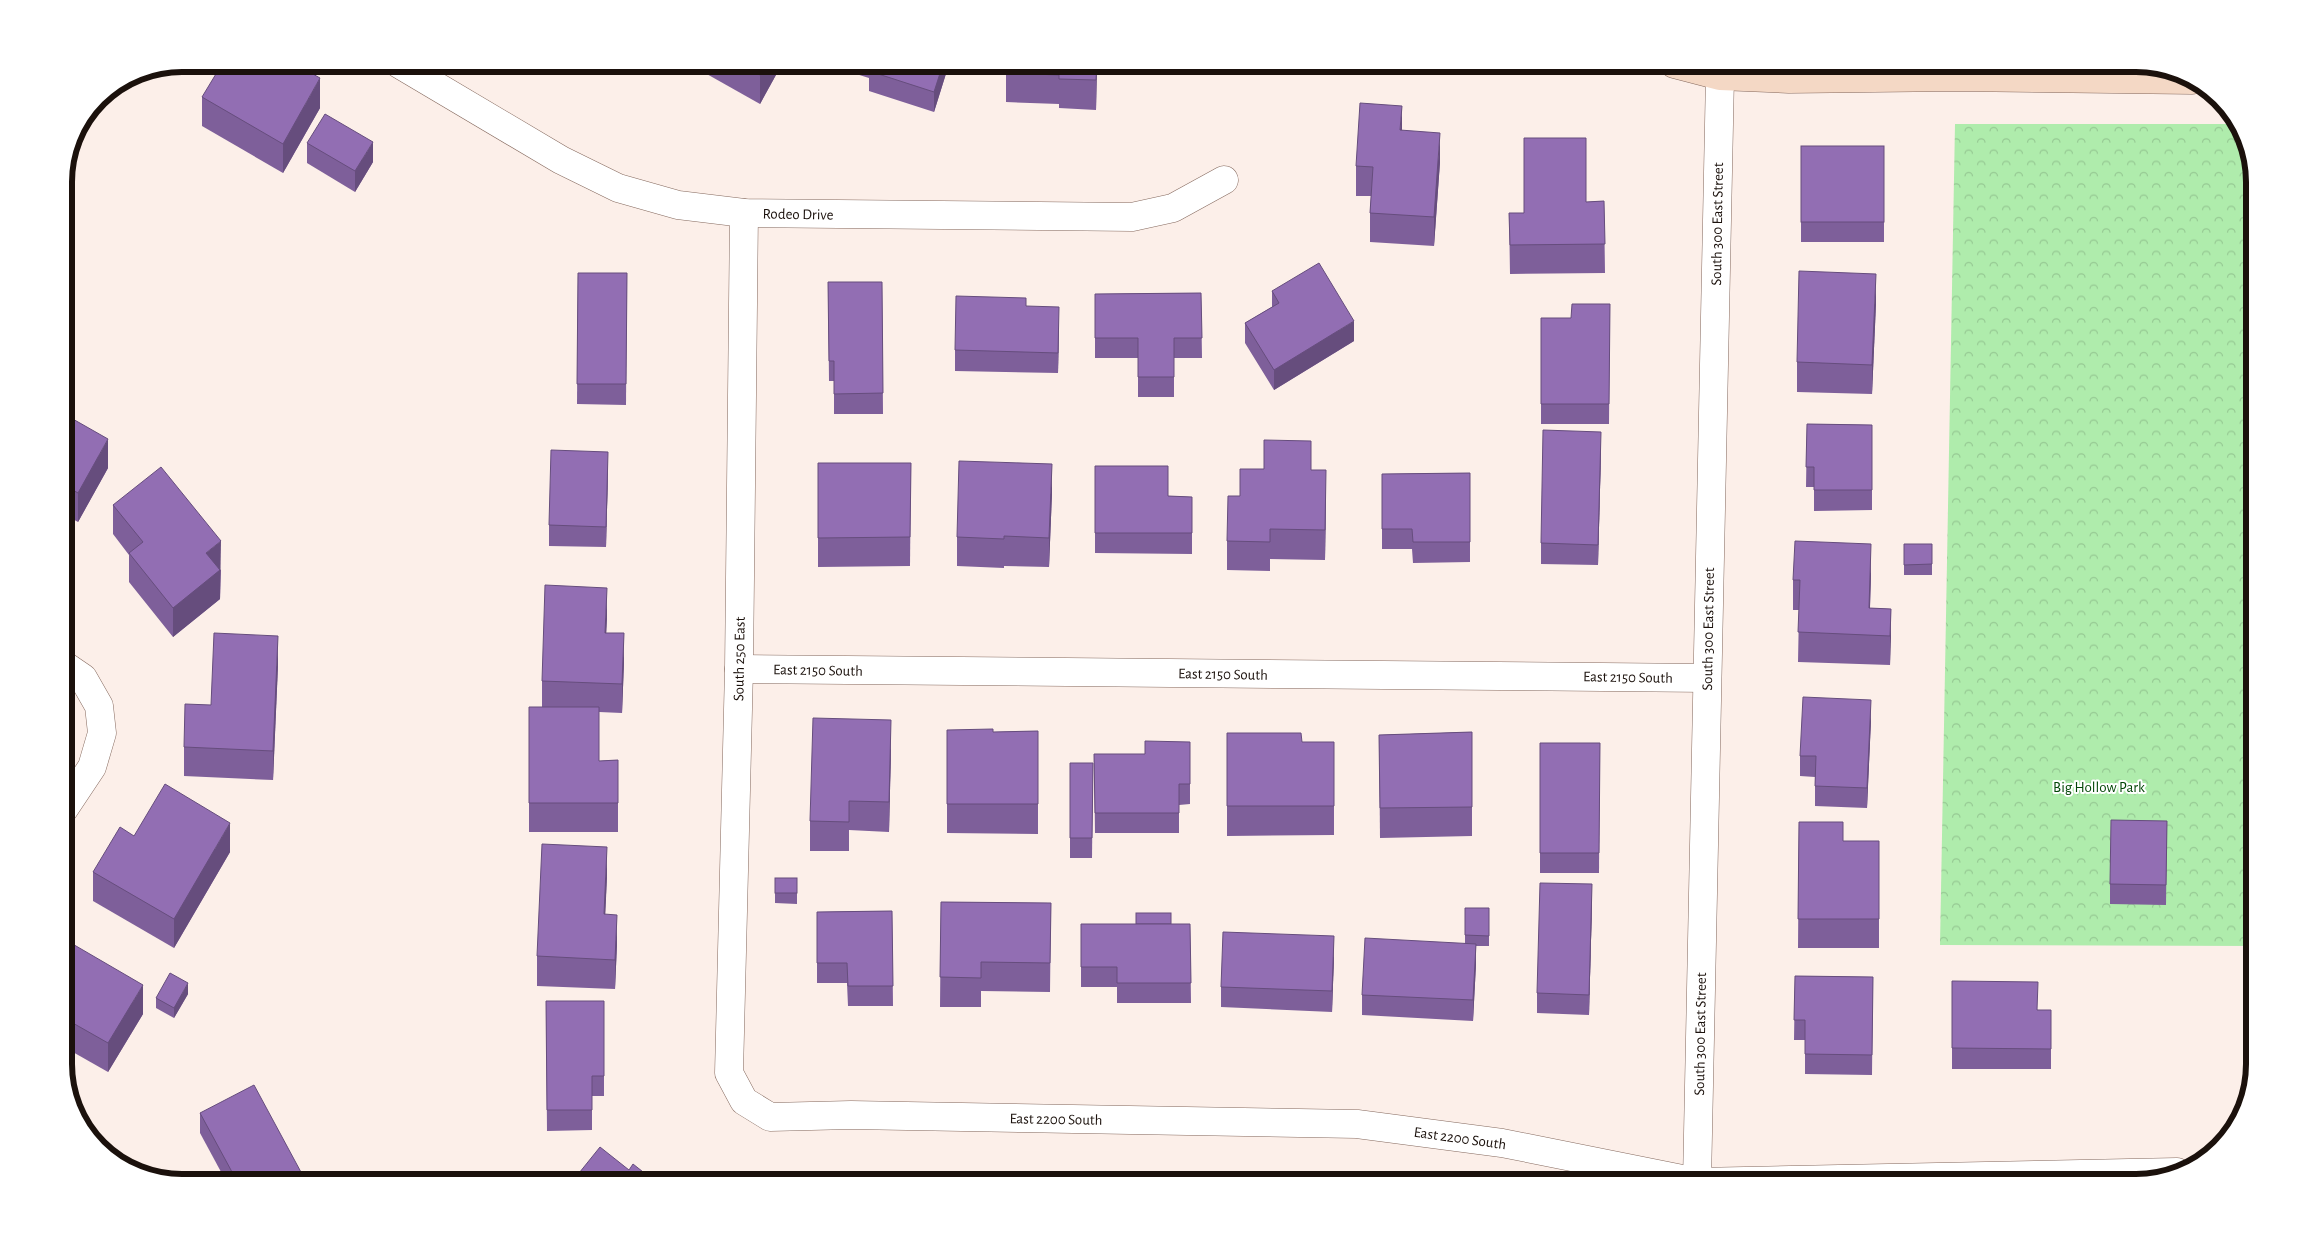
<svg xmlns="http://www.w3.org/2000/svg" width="2318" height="1247" viewBox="0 0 2318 1247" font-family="'Alegreya Sans',sans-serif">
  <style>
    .park { fill: url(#park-crowns) }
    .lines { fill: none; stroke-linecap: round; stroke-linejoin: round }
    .street-casing { stroke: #85695e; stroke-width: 29 }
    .secondary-casing { stroke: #85695e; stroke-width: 29 }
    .street { stroke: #fff; stroke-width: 28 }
    .secondary { stroke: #f4d8c5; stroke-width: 28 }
    .wall { fill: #7e5f9a }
    .shaded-wall { fill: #664d7d }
    .building { fill: #926eb3; stroke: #664d7d }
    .labels { text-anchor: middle; stroke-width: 4; stroke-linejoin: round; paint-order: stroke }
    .street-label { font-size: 15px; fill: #1b110c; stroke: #fff }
    .park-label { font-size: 15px; fill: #024606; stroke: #fff }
    .rim { fill: none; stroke: #1b110c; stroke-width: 6 }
  </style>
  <defs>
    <pattern id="park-crowns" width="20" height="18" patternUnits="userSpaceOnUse" patternTransform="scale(1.25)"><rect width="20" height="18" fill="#afecac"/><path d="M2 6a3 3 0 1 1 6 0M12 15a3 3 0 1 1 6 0" fill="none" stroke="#96c993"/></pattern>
  </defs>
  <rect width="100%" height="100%" fill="#fcefe9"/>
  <!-- park -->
  <path class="park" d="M 1955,124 L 2237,124 L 2254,175 L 2254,946 L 1940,945 Z"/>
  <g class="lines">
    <defs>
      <g id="street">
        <path d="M 399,64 L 561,160 L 618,188 L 678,205 L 744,213 L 1132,217 L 1173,208 L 1224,180"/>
        <path d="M 744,213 L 739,669 L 729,1073 L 744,1101 L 770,1117 L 851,1115 L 1357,1124 L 1502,1143 L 1697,1182 L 2177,1172"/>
        <path d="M 64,665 L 83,678 L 99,706 L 102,733 L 92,767 L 64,809"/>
        <path d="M 739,669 L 1707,678"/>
        <path d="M 1697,1182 L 1720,76"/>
      </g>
      <path id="secondary" d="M 1674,64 L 1720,76 L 1789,79 L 1956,77 L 2192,80"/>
    </defs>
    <!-- street casing -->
    <use href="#street" class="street-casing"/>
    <!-- secondary casing -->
    <use href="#secondary" class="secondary-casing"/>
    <!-- street -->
    <use href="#street" class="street"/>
    <!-- secondary -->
    <use href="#secondary" class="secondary"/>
  </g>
  <!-- wall -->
  <g class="wall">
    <path d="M 689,64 L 782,64 L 760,104 Z"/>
    <path d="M 840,64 L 949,64 L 934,112 L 869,91 L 869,78 L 840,69 Z"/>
    <path d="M 1006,64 L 1097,64 L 1096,110 L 1059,108 L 1059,104 L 1006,102 Z"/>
    <path d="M 202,97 L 320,108 L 283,173 L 202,126 Z"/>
    <path d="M 1402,130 L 1440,162 L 1434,246 L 1370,242 L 1370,213 L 1371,196 L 1356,196 L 1356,166 Z"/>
    <path d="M 307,143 L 373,162 L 355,192 L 307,163 Z"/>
    <rect x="1801" y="146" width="83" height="96"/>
    <path d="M 1604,201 L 1605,273 L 1510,274 L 1509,213 L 1524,213 L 1586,202 Z"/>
    <path d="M 578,273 L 627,273 L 626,405 L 577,404 Z"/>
    <path d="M 828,282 L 882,282 L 883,414 L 834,414 L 834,381 L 829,381 Z"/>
    <path d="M 1272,291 L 1354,341 L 1274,390 L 1245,343 L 1245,323 L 1272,307 Z"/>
    <path d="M 1201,293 L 1202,358 L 1174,358 L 1174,397 L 1138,397 L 1138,358 L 1095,358 L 1095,294 Z"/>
    <path d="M 1876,303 L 1872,394 L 1797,392 L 1797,362 Z"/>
    <path d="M 1610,304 L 1609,424 L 1541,424 L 1541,318 L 1571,318 Z"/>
    <path d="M 1026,306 L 1059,328 L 1058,373 L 955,371 L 955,350 Z"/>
    <path d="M 64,387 L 69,417 L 108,468 L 78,522 L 64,514 Z"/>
    <path d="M 1807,424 L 1872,425 L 1872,510 L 1814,511 L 1814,487 L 1806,487 Z"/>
    <path d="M 1601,452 L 1598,565 L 1541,564 L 1541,543 Z"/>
    <path d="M 818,463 L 911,463 L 910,566 L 818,567 Z"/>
    <path d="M 1095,466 L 1168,496 L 1192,497 L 1192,554 L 1095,553 Z"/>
    <path d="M 1311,470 L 1326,499 L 1325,560 L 1270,559 L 1270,571 L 1227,570 L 1227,541 L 1240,496 Z"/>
    <path d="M 608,472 L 606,547 L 549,546 L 549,525 Z"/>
    <path d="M 1470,473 L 1470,562 L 1413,563 L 1412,549 L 1382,549 L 1382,474 Z"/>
    <path d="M 1052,493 L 1049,567 L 1004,566 L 1004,568 L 957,566 L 957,537 Z"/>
    <path d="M 113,505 L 221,570 L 220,599 L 173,637 L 129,582 L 129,555 L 113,534 Z"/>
    <rect x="1904" y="544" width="28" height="31"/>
    <path d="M 1871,573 L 1870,608 L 1891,609 L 1890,665 L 1798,662 L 1799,610 L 1793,610 L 1793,580 Z"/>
    <path d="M 607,617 L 606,633 L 624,662 L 622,713 L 599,712 L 599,761 L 618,760 L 618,832 L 529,832 L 529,707 L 542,707 L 542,681 Z"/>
    <path d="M 278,665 L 273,780 L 184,776 L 184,747 Z"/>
    <path d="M 1871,720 L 1867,808 L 1815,806 L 1815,777 L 1800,776 L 1800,756 Z"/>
    <path d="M 947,730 L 993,732 L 1038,731 L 1038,834 L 947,833 Z"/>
    <path d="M 1472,732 L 1472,836 L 1380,838 L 1379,735 Z"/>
    <path d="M 1227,733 L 1302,742 L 1334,742 L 1334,835 L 1227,836 Z"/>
    <path d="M 1190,742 L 1190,804 L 1179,805 L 1179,833 L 1095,833 L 1094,754 L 1145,754 Z"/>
    <path d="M 1540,743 L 1600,743 L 1599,873 L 1540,873 Z"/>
    <path d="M 891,749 L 889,832 L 849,830 L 849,851 L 810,851 L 810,821 Z"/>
    <path d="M 1070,763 L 1093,763 L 1092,858 L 1070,858 Z"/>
    <path d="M 2167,821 L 2166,905 L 2110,904 L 2110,884 Z"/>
    <path d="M 1799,822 L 1843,841 L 1879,841 L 1879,948 L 1798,948 Z"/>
    <path d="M 134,836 L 230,852 L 174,948 L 93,901 L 93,872 Z"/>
    <path d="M 607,876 L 605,914 L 617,944 L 615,989 L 537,986 L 537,956 Z"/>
    <path d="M 797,878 L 797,904 L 775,903 L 775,893 Z"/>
    <path d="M 941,902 L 1051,903 L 1050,992 L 981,991 L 981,1007 L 940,1007 Z"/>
    <path d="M 1592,904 L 1589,1015 L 1537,1013 L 1537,993 Z"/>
    <path d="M 1465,908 L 1489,908 L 1489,946 L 1476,946 L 1476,964 L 1473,1021 L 1362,1015 L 1362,995 L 1465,943 Z"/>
    <path d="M 892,911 L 893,1006 L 848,1006 L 847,983 L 817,983 L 817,912 Z"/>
    <path d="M 1081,924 L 1190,924 L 1191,1003 L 1117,1003 L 1117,987 L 1081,987 Z"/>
    <path d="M 64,939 L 143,1014 L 108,1072 L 64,1047 Z"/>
    <path d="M 1334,957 L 1332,1012 L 1221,1007 L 1221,987 Z"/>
    <path d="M 1795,976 L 1873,977 L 1872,1075 L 1805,1074 L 1805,1040 L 1794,1040 Z"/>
    <path d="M 1952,981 L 2038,1010 L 2051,1010 L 2051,1069 L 1952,1069 Z"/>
    <path d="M 188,994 L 174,1018 L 156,1008 L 156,998 Z"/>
    <path d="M 546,1001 L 604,1001 L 604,1096 L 592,1096 L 592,1130 L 547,1131 Z"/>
    <path d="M 200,1113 L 302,1183 L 227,1183 L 200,1133 Z"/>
  </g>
  <!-- shaded-wall -->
  <g class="shaded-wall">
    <path d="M 766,64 L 782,64 L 760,104 L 760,75 Z"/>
    <path d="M 943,64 L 949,64 L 934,112 L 934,92 Z"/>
    <path d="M 1097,64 L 1096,110 L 1096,80 Z"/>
    <path d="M 320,78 L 320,108 L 283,173 L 283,144 Z"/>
    <path d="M 1402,106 L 1402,135 L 1400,130 Z"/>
    <path d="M 1440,133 L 1440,162 L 1434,246 L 1434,217 Z"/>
    <path d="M 373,142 L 373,162 L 355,192 L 355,171 Z"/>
    <path d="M 1876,274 L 1876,303 L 1872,394 L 1872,365 Z"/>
    <path d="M 1059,307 L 1059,328 L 1058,373 L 1058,353 Z"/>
    <path d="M 1354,321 L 1354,341 L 1274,390 L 1274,370 Z"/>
    <path d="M 69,389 L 69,419 L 64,427 L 64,398 Z"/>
    <path d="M 1601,432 L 1601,452 L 1598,565 L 1598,545 Z"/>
    <path d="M 108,439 L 108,468 L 78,522 L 78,493 Z"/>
    <path d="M 608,452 L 608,472 L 606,547 L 606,527 Z"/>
    <path d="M 1052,464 L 1052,493 L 1049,567 L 1049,538 Z"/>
    <path d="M 1326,470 L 1326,499 L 1325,560 L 1325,530 Z"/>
    <path d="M 221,541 L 220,599 L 173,637 L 173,608 L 206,553 Z"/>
    <path d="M 1871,544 L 1871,573 L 1869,637 L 1869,608 Z"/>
    <path d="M 607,588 L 607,617 L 605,662 L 605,633 Z"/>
    <path d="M 1891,609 L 1891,638 L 1890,665 L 1890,636 Z"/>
    <path d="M 624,633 L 624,662 L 622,713 L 622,684 Z"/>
    <path d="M 278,636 L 278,665 L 273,780 L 273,751 Z"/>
    <path d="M 1871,700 L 1871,720 L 1867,808 L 1867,788 Z"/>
    <path d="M 891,720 L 891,749 L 889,832 L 889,802 Z"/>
    <path d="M 230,823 L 230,852 L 174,948 L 174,919 Z"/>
    <path d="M 607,847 L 607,876 L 604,943 L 604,914 Z"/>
    <path d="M 1592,884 L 1592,904 L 1589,1015 L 1589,995 Z"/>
    <path d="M 617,915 L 617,944 L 615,989 L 615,960 Z"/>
    <path d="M 1334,936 L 1334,957 L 1332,1012 L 1332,991 Z"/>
    <path d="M 1476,944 L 1476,964 L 1473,1021 L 1473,1000 Z"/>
    <path d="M 188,983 L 188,994 L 174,1018 L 174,1008 Z"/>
    <path d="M 143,985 L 143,1014 L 108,1072 L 108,1043 Z"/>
    <path d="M 302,1174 L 302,1183 L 285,1183 Z"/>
  </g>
  <!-- building -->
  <g class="building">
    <path d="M 222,64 L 295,64 L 320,78 L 283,144 L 202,97 Z"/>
    <path d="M 741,64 L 766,64 L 760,75 Z"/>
    <path d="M 871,64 L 943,64 L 934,92 L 869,71 Z"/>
    <path d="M 1006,64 L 1097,64 L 1096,80 L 1059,79 L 1059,75 L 1006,73 Z"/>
    <path d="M 1360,103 L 1402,106 L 1400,130 L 1440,133 L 1434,217 L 1370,213 L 1373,167 L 1356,166 Z"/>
    <path d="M 325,114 L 373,142 L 355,171 L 307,143 Z"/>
    <path d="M 1524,138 L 1586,138 L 1586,202 L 1604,201 L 1605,244 L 1510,245 L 1509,213 L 1524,213 Z"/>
    <rect x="1801" y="146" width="83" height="76"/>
    <path d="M 1319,263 L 1354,321 L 1274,370 L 1245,323 L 1279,303 L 1272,291 Z"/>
    <path d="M 1799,271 L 1876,274 L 1872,365 L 1797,362 Z"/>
    <path d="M 578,273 L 627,273 L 626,384 L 577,384 Z"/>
    <path d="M 828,282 L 882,282 L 883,393 L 834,394 L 834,361 L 829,361 Z"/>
    <path d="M 1201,293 L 1202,338 L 1174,338 L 1174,377 L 1138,377 L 1138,338 L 1095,338 L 1095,294 Z"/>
    <path d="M 956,296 L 1026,298 L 1026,306 L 1059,307 L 1058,353 L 955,350 Z"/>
    <path d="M 1572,304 L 1610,304 L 1609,404 L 1541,404 L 1541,318 L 1571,318 Z"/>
    <path d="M 64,387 L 69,389 L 64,398 Z"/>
    <path d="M 64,414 L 108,439 L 78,493 L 64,485 Z"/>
    <path d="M 1807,424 L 1872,425 L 1872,490 L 1814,490 L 1814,467 L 1806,467 Z"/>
    <path d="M 1543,430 L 1601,432 L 1598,545 L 1541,543 Z"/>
    <path d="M 1264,440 L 1311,441 L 1311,470 L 1326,470 L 1325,530 L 1270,529 L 1270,542 L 1227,541 L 1228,496 L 1240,496 L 1240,469 L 1264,469 Z"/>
    <path d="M 551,450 L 608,452 L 606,527 L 549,525 Z"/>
    <path d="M 959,461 L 1052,464 L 1049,538 L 1004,536 L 1004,539 L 957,537 Z"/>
    <path d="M 818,463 L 911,463 L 910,537 L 818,538 Z"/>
    <path d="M 1095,466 L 1168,466 L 1168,496 L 1192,497 L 1192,533 L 1095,533 Z"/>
    <path d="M 161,467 L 221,541 L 206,553 L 220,570 L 173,608 L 129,553 L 143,542 L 113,505 Z"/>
    <path d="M 1470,473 L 1470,542 L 1413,542 L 1412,529 L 1382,529 L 1382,474 Z"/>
    <path d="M 1795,541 L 1871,544 L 1869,608 L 1891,609 L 1890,636 L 1798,632 L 1800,580 L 1793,580 Z"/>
    <path d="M 1904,544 L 1932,544 L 1932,564 L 1904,565 Z"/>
    <path d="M 545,585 L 607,588 L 605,633 L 624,633 L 622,684 L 542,681 Z"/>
    <path d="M 214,633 L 278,636 L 273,751 L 184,747 L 185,704 L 211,705 Z"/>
    <path d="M 1803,697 L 1871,700 L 1867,788 L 1815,786 L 1816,756 L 1800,756 Z"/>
    <path d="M 529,707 L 599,707 L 599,761 L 618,760 L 618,803 L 529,803 Z"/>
    <path d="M 813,718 L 891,720 L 889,802 L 849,801 L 849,822 L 810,821 Z"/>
    <path d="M 993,729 L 993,732 L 1038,731 L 1038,804 L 947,804 L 947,730 Z"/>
    <path d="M 1472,732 L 1472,807 L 1380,808 L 1379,735 Z"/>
    <path d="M 1227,733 L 1301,733 L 1302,742 L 1334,742 L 1334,806 L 1227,806 Z"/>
    <path d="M 1145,741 L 1190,742 L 1190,784 L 1179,784 L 1179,813 L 1095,813 L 1094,754 L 1145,754 Z"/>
    <path d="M 1540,743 L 1600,743 L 1599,853 L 1540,853 Z"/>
    <path d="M 1070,763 L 1093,763 L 1092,838 L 1070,838 Z"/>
    <path d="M 165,784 L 230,823 L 174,919 L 93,872 L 120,827 L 134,836 Z"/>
    <path d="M 2111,820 L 2167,821 L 2166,885 L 2110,884 Z"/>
    <path d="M 1799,822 L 1843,822 L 1843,841 L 1879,841 L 1879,919 L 1798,919 Z"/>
    <path d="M 542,844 L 607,847 L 604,914 L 617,915 L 615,960 L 537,956 Z"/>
    <rect x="775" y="878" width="22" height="15"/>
    <path d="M 1540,883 L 1592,884 L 1589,995 L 1537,993 Z"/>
    <path d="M 941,902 L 1051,903 L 1050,963 L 981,962 L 981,978 L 940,977 Z"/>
    <path d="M 1465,908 L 1489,908 L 1489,936 L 1465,935 Z"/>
    <path d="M 892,911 L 893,986 L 848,986 L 847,963 L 817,963 L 817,912 Z"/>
    <rect x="1136" y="913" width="35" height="11"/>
    <path d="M 1081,924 L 1190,924 L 1191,983 L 1117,983 L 1117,967 L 1081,967 Z"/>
    <path d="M 1223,932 L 1334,936 L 1332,991 L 1221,987 Z"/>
    <path d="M 1365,938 L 1476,944 L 1473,1000 L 1362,995 Z"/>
    <path d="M 64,939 L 143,985 L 108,1043 L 64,1018 Z"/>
    <path d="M 170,973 L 188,983 L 174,1008 L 156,998 Z"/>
    <path d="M 1795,976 L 1873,977 L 1872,1055 L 1805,1054 L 1805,1020 L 1794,1020 Z"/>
    <path d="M 1952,981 L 2038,982 L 2037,1010 L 2051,1010 L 2051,1049 L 1952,1048 Z"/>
    <path d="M 546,1001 L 604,1001 L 604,1076 L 592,1076 L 592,1110 L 547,1110 Z"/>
    <path d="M 254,1085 L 302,1174 L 285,1183 L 238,1183 L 200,1113 Z"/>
    <path d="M 600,1147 L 629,1170 L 633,1164 L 657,1183 L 571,1183 Z"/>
    <rect x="864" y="1181" width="76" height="2"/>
  </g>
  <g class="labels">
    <!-- street labels -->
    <g class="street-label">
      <text transform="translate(798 214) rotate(1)" y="5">Rodeo Drive</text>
      <text transform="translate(1717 224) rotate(-89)" y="5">South 300 East Street</text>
      <text transform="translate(1708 629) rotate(-89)" y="5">South 300 East Street</text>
      <text transform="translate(739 659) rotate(-89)" y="5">South 250 East</text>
      <text transform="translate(818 670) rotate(1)" y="5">East 2150 South</text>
      <text transform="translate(1223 674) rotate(1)" y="5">East 2150 South</text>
      <text transform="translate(1628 677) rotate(1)" y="5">East 2150 South</text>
      <text transform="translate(1700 1034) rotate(-89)" y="5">South 300 East Street</text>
      <text transform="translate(1056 1119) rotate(1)" y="5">East 2200 South</text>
      <text transform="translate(1460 1138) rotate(8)" y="5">East 2200 South</text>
    </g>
    <!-- park labels -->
    <g class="park-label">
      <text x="2099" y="792">Big Hollow Park</text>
    </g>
  </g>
  <!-- crop -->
  <path d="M0 0H2318V1247H0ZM182 72H2136A110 110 0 0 1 2246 182V1064A110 110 0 0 1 2136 1174H182A110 110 0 0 1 72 1064V182A110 110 0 0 1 182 72Z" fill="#fff" fill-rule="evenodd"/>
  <path class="rim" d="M182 72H2136A110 110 0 0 1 2246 182V1064A110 110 0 0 1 2136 1174H182A110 110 0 0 1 72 1064V182A110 110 0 0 1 182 72Z"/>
</svg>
